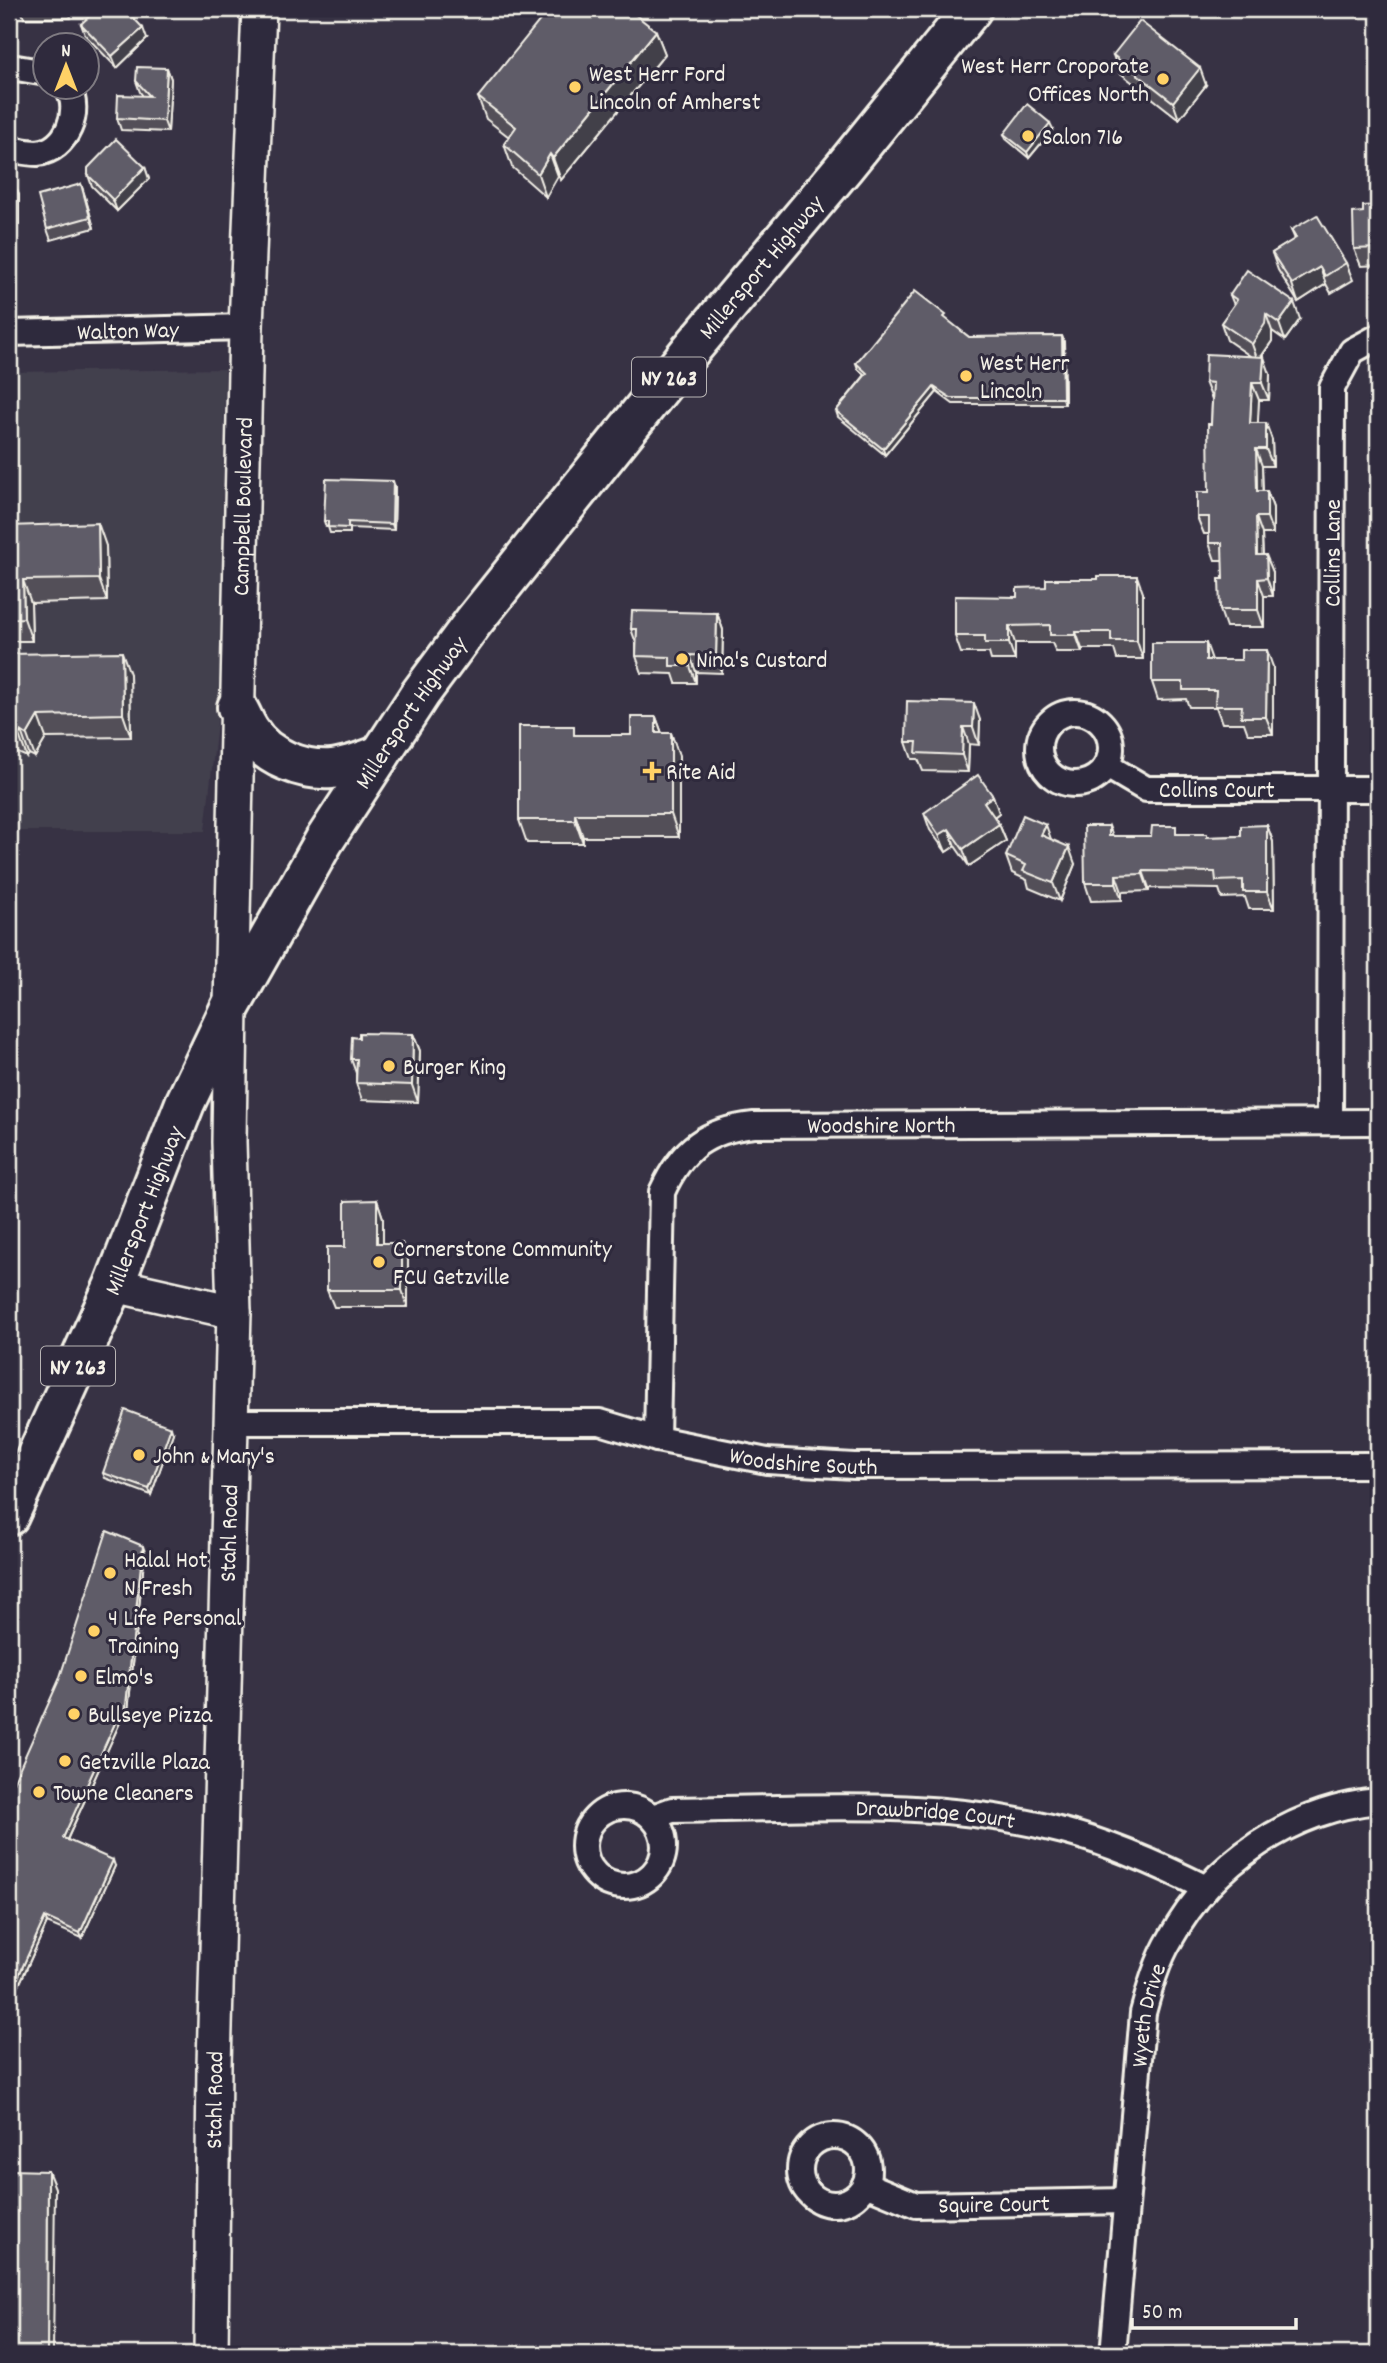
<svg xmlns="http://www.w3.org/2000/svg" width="1387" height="2363" viewBox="0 0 1387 2363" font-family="Dekko,sans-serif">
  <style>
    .built { fill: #433f4e }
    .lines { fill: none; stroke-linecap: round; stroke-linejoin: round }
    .street-casing { stroke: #f4f1e8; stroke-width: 30 }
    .secondary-casing { stroke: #f4f1e8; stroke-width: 38 }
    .primary-casing { stroke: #f4f1e8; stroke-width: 44 }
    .street { stroke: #2f2a3d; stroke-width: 24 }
    .secondary { stroke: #2f2a3d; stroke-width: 33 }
    .primary { stroke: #2f2a3d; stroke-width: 38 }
    .wall { fill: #524f59; stroke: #f4f1e8; stroke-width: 2 }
    .shaded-wall { fill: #424048; stroke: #f4f1e8; stroke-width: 2 }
    .building { fill: #5f5c67; stroke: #f4f1e8; stroke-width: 2 }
    .poi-dot { fill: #ffd166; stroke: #2f2a3d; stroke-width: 2.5 }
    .labels { text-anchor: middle; stroke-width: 6; stroke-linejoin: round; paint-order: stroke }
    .shield { fill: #2f2a3d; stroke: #b9b5b5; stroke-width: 2 }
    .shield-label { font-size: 23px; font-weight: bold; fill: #f4f1e8 }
    .poi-label { font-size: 24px; fill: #f4f1e8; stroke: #2f2a3d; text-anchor: start }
    .street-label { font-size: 24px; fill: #f4f1e8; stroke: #2f2a3d }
  </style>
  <rect width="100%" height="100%" fill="#373244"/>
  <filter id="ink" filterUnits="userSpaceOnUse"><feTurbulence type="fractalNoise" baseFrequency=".0143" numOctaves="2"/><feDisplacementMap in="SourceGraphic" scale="14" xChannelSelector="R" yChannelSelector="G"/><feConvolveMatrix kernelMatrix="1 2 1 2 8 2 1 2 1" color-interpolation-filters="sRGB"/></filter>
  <g filter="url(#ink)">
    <!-- built -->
    <path class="built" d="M 225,369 L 219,706 L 205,831 L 9,831 L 9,372 Z"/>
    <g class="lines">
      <defs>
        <g id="street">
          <path d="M 9,70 L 17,68 L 46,73"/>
          <path d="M 9,149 C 17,150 28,153 37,153 C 67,150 82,111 68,88"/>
          <path id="s1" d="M 9,333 L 246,327"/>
          <circle cx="1075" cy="748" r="36"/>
          <path id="s2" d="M 1107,766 L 1146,789 L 1378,789"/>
          <path id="s3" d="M 1330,1122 L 1332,388 L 1352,351 L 1378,337"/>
          <path id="s4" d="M 232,1422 L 600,1422 L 657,1439 L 767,1461 L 854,1466 L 1378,1465"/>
          <path id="s5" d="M 657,1439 L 662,1192 C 682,1148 707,1130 754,1125 L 1378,1122"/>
          <circle cx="624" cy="1846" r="40"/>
          <path id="s6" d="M 653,1817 L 672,1810 C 802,1809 936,1797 1063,1831 C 1113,1844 1160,1865 1206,1888"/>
          <circle cx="834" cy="2170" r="34"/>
          <path id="s7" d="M 865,2184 L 916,2205 L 1126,2201"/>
          <path id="s8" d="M 1113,2354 L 1143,2013 C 1150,1987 1157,1961 1171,1938 C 1213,1862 1292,1809 1378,1801"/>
        </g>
        <g id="secondary">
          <path d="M 114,1285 L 234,1312"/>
          <path id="s9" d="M 211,2354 L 214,2065 L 234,1312 L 229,1142 L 231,1006 L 246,327 L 259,9"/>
        </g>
        <g id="primary">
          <path d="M 237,707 C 242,715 245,724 250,731 C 266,758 303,771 332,769 C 349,767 365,761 380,755"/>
          <path id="s10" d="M 9,1516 L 114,1285 L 185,1103 L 231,1006 L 324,841 L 420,694 L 474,621 L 689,352 L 845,166 L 972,9"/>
        </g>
      </defs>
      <!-- street casing -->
      <use href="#street" class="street-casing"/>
      <!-- secondary casing -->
      <use href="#secondary" class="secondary-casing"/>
      <!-- primary casing -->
      <use href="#primary" class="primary-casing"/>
      <!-- street -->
      <use href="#street" class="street"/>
      <!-- secondary -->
      <use href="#secondary" class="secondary"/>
      <!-- primary -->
      <use href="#primary" class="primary"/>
    </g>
    <!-- wall -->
    <g class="wall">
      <path d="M 21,9 L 71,9 L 71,18 L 24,18 Z"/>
      <path d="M 81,24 L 147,39 L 117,68 L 85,35 Z"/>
      <path d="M 656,31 L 665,54 L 561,180 L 558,176 L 546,197 L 512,167 L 504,144 L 509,137 L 486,119 L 478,97 Z"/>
      <path d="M 1113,55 L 1206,85 L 1179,119 L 1119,72 Z"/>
      <path d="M 167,68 L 171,79 L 168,132 L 121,130 L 117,118 L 143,96 L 140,92 L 136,81 Z"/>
      <path d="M 1053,129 L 1029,158 L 1006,139 L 1004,134 Z"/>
      <path d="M 145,167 L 149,179 L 117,211 L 92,186 L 88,175 Z"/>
      <path d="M 9,184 L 14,184 L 19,195 L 19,225 L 9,225 Z"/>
      <path d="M 81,184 L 94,228 L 51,240 L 47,229 Z"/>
      <path d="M 1378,205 L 1378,265 L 1361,266 L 1354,249 L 1363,212 Z"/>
      <path d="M 1291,230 L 1346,263 L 1353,280 L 1331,293 L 1326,284 L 1298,302 L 1278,270 L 1272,253 L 1295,239 Z"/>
      <path d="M 1230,295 L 1300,319 L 1285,340 L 1272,331 L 1272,341 L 1262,357 L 1270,374 L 1269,400 L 1259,400 L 1257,423 L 1272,440 L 1273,466 L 1262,466 L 1263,491 L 1267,491 L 1273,508 L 1273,534 L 1262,534 L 1263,555 L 1273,572 L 1273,596 L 1264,596 L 1264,627 L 1226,627 L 1220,610 L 1223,579 L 1223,560 L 1215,560 L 1209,543 L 1209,534 L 1204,534 L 1197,517 L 1209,492 L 1212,399 L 1205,382 L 1250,356 L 1227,340 L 1221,323 L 1234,305 Z"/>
      <path d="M 948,321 L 969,337 L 1062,336 L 1064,342 L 1065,404 L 953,404 L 937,392 L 885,455 L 838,417 L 836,411 L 865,375 L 858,369 L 856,363 Z"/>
      <path d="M 395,487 L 394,530 L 350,528 L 350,533 L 330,533 L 328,527 L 326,527 L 324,521 Z"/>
      <path d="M 9,526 L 106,546 L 107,601 L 31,603 L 32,641 L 13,641 L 14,654 L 130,674 L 131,737 L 46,738 L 35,757 L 29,754 L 27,757 L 16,752 L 9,752 Z"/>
      <path d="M 1143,593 L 1143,659 L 1117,659 L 1114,649 L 1082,649 L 1082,652 L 1056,652 L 1052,643 L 1015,643 L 1015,660 L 991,660 L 989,653 L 961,653 L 955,636 L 1017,597 Z"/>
      <path d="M 717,613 L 723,630 L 722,673 L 696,672 L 696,683 L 676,683 L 673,674 L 642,673 L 636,656 L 636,643 L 631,629 Z"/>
      <path d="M 1273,667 L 1273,734 L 1248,734 L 1244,723 L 1222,723 L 1216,707 L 1189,707 L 1186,699 L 1158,700 L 1152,682 Z"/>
      <path d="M 656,717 L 662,733 L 671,733 L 679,756 L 679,837 L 583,837 L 583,843 L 527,843 L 519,820 L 577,735 L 631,735 Z"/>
      <path d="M 980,720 L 979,745 L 969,744 L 968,772 L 923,771 L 918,759 L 912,759 L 906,742 Z"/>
      <path d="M 993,796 L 999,813 L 994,817 L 999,824 L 1006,841 L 969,866 L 955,846 L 946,852 L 930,830 L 924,813 Z"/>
      <path d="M 1267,825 L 1273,842 L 1274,909 L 1249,909 L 1245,897 L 1222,898 L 1219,889 L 1149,888 L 1149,891 L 1122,892 L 1122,900 L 1091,901 L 1085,883 L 1109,826 L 1113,836 L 1151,836 L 1179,834 L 1208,837 L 1241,836 Z"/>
      <path d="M 1051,840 L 1075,864 L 1060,901 L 1029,888 L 1027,880 L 1012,873 L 1006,856 Z"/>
      <path d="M 413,1034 L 420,1051 L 418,1102 L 362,1100 L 356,1083 L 356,1073 L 351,1059 L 359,1038 Z"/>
      <path d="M 9,1105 L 18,1122 L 15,1156 L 9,1155 Z"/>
      <path d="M 377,1200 L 383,1218 L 383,1243 L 402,1243 L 408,1260 L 408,1307 L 334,1307 L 327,1290 L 345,1247 Z"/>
      <path d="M 173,1433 L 151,1495 L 105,1478 L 103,1473 Z"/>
      <path d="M 145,1552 L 127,1720 L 122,1718 L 67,1840 L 115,1866 L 82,1938 L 47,1923 L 9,2007 L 9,1792 Z"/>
    </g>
    <!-- shaded-wall -->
    <g class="shaded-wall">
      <path d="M 68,9 L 71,9 L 71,18 Z"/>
      <path d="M 143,28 L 147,39 L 117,68 L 112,56 Z"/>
      <path d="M 656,31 L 665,54 L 561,180 L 553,158 Z"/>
      <path d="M 167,68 L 171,79 L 168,132 L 164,121 Z"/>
      <path d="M 1200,68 L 1206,85 L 1179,119 L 1173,102 Z"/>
      <path d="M 1050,123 L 1053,129 L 1029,158 L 1027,152 Z"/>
      <path d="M 550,154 L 558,176 L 546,197 L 538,174 Z"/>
      <path d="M 145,167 L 149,179 L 117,211 L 113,200 Z"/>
      <path d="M 14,184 L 19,195 L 19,225 L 14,214 Z"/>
      <path d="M 81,184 L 85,196 L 94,228 L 90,217 Z"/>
      <path d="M 1320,267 L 1326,284 L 1298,302 L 1292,284 Z"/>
      <path d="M 1294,302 L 1300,319 L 1285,340 L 1279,323 Z"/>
      <path d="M 1266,314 L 1272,331 L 1272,341 L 1258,361 L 1252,344 Z"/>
      <path d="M 1062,336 L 1064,342 L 1065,404 L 1063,398 Z"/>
      <path d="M 1264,357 L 1270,374 L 1269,400 L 1262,383 Z"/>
      <path d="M 1252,383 L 1259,400 L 1257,440 L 1250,423 Z"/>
      <path d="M 934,387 L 937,392 L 885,455 L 883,449 Z"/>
      <path d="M 1266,423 L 1272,440 L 1273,466 L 1266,449 Z"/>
      <path d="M 1256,449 L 1262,466 L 1263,509 L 1257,491 Z"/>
      <path d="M 393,481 L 395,487 L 394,530 L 392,524 Z"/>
      <path d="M 1267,491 L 1273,508 L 1273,534 L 1267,517 Z"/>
      <path d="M 1256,517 L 1262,534 L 1263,572 L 1257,555 Z"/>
      <path d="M 98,523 L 106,546 L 107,601 L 99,579 Z"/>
      <path d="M 1266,555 L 1273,572 L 1273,596 L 1267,578 Z"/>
      <path d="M 1137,576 L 1143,593 L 1143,659 L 1137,641 Z"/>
      <path d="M 1258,579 L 1264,596 L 1264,627 L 1258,610 Z"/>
      <path d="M 23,580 L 31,603 L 32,641 L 24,618 Z"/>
      <path d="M 717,613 L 723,630 L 722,673 L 716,656 Z"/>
      <path d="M 1009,626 L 1015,643 L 1015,660 L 1009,643 Z"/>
      <path d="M 9,628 L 13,641 L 14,677 L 9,663 Z"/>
      <path d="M 1076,632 L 1082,649 L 1082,652 L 1076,635 Z"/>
      <path d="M 1206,643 L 1212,660 L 1206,660 Z"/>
      <path d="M 1267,650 L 1273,667 L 1273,734 L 1266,717 Z"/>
      <path d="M 122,652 L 130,674 L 131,737 L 123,714 Z"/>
      <path d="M 690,655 L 696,672 L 696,683 L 690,666 Z"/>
      <path d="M 974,703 L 980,720 L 979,745 L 973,727 Z"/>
      <path d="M 38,716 L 46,738 L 35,757 L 27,735 Z"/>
      <path d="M 656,717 L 664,739 L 656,733 Z"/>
      <path d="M 963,727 L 969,744 L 968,772 L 962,755 Z"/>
      <path d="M 21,731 L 29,754 L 27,757 L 19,735 Z"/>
      <path d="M 671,733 L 679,756 L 679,837 L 671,814 Z"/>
      <path d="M 993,796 L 999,813 L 991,819 L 984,802 Z"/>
      <path d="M 575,814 L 583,837 L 583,843 L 575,820 Z"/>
      <path d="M 999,824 L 1006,841 L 969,866 L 963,849 Z"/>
      <path d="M 1046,825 L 1052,842 L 1041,835 Z"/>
      <path d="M 1267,825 L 1273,842 L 1274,909 L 1267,892 Z"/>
      <path d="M 949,829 L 955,846 L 946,852 L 939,835 Z"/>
      <path d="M 1069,847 L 1075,864 L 1060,901 L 1053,883 Z"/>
      <path d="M 1143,871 L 1149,888 L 1149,891 L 1143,874 Z"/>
      <path d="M 1116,875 L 1122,892 L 1122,900 L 1116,883 Z"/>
      <path d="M 413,1034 L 420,1051 L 418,1102 L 412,1085 Z"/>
      <path d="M 12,1105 L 18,1122 L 15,1156 L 9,1139 Z"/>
      <path d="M 377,1200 L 383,1218 L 383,1260 L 377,1243 Z"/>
      <path d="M 402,1243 L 408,1260 L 408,1307 L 402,1290 Z"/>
      <path d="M 171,1427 L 173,1433 L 151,1495 L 149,1489 Z"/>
      <path d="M 143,1546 L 145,1552 L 127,1720 L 125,1714 Z"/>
      <path d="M 120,1712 L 122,1718 L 65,1844 L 63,1838 Z"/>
      <path d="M 113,1860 L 115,1866 L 82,1938 L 80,1933 Z"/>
      <path d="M 45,1917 L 47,1923 L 9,2007 L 9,1997 Z"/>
      <path d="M 48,2171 L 55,2188 L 53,2354 L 47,2354 Z"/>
    </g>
    <!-- building -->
    <g class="building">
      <path d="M 97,9 L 125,9 L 143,28 L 112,56 L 81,24 Z"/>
      <path d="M 549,9 L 628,9 L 656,31 L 553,158 L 550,154 L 538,174 L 504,144 L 516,127 L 478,97 Z"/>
      <path d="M 1140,21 L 1200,68 L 1173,102 L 1113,55 Z"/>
      <path d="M 137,67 L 167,68 L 164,121 L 117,118 L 118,95 L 150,96 L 136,81 Z"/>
      <path d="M 1027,104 L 1050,123 L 1027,152 L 1004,134 Z"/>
      <path d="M 116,139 L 145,167 L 113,200 L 88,175 L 88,168 Z"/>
      <rect x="9" y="184" width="5" height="30"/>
      <path d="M 81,184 L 90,217 L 47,229 L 38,196 Z"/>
      <path d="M 1378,205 L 1378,248 L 1354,249 L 1353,213 L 1363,212 L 1363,206 Z"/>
      <path d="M 1317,215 L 1346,263 L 1325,276 L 1320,267 L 1292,284 L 1272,253 L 1296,238 L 1291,230 Z"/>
      <path d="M 1247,270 L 1294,302 L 1279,323 L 1266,314 L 1265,324 L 1252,344 L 1221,323 L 1237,300 L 1230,295 Z"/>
      <path d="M 915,291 L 946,315 L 944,317 L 969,337 L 1062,336 L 1063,398 L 951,398 L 934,387 L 883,449 L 836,411 L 867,373 L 856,363 Z"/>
      <path d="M 1206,354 L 1264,357 L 1262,383 L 1252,383 L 1250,423 L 1266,423 L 1266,449 L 1256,449 L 1257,491 L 1267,491 L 1267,517 L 1256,517 L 1257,555 L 1266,555 L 1267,578 L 1258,579 L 1258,610 L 1220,610 L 1219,579 L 1223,579 L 1222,543 L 1209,543 L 1209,517 L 1197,517 L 1197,492 L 1209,492 L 1208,424 L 1211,424 L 1213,383 L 1205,382 Z"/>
      <rect x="1376" y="388" width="2" height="44"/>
      <path d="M 326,479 L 393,481 L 392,524 L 348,522 L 348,528 L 328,527 L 328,521 L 324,521 Z"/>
      <rect x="1377" y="513" width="1" height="26"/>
      <path d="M 98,523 L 99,579 L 23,580 L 24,618 L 9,619 L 9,526 Z"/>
      <path d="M 1098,576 L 1137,576 L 1137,641 L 1111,641 L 1111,632 L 1076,632 L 1076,635 L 1050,635 L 1050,625 L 1009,626 L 1009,643 L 985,643 L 985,636 L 955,636 L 955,596 L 1017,597 L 1017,588 L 1046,587 L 1046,579 L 1098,579 Z"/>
      <path d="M 632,611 L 717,613 L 716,656 L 690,655 L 690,666 L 670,666 L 670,657 L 636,656 L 637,629 L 631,629 Z"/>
      <path d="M 1152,643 L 1206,643 L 1206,660 L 1241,660 L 1241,650 L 1267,650 L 1266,717 L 1241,717 L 1242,706 L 1215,706 L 1216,690 L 1183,690 L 1183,682 L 1152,682 Z"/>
      <path d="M 1376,651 L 1378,651 L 1378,716 L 1377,717 Z"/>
      <path d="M 122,652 L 123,714 L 38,716 L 27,735 L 21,731 L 19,735 L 9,729 L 9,654 Z"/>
      <path d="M 907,701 L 974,703 L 973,727 L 963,727 L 962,755 L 916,753 L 917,742 L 906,742 Z"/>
      <path d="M 631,717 L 656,717 L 656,733 L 671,733 L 671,814 L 575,814 L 575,820 L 519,820 L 519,726 L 574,726 L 574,735 L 631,735 Z"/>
      <path d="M 978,775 L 993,796 L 984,802 L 999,824 L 963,849 L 949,829 L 939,835 L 924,813 Z"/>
      <path d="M 1023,815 L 1046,825 L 1041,835 L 1069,847 L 1053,883 L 1023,871 L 1026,865 L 1006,856 Z"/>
      <path d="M 1267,825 L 1267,892 L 1243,892 L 1243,880 L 1216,881 L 1215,872 L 1143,871 L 1143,874 L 1116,875 L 1116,883 L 1085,883 L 1084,826 L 1109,826 L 1109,836 L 1151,836 L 1152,826 L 1176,826 L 1176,834 L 1207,834 L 1207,837 L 1241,836 L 1241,826 Z"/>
      <path d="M 359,1033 L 413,1034 L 412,1085 L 356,1083 L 357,1059 L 351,1059 L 352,1037 L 359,1038 Z"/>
      <path d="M 9,1105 L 12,1105 L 9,1139 Z"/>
      <path d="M 377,1200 L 377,1243 L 402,1243 L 402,1290 L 327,1290 L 327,1247 L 345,1247 L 345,1201 Z"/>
      <path d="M 125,1410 L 171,1427 L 149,1489 L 103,1473 Z"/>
      <path d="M 107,1531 L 143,1546 L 125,1714 L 120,1712 L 63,1838 L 113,1860 L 80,1933 L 45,1917 L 9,1997 L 9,1792 L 59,1680 Z"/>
      <path d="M 9,2170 L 48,2171 L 47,2354 L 9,2354 Z"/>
    </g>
  </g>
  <!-- markers -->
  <g class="poi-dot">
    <circle cx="1163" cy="79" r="7"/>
    <circle cx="575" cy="87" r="7"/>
    <circle cx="1028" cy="136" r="7"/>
    <circle cx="966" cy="376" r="7"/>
    <circle cx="682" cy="659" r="7"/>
    <path d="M648.5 760.5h7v7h7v7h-7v7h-7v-7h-7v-7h7z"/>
    <circle cx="389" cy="1066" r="7"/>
    <circle cx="379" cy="1262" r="7"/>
    <circle cx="139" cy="1455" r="7"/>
    <circle cx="110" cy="1573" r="7"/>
    <circle cx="94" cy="1631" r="7"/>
    <circle cx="81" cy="1676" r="7"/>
    <circle cx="74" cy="1714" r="7"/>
    <circle cx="65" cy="1761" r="7"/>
    <circle cx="39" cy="1792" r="7"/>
  </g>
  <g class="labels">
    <!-- shield labels -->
    <g class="shield">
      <rect x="632" y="357.5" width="74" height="39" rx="5"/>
      <rect x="41" y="1346.5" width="74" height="39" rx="5"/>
    </g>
    <g class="shield-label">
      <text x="669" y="385">NY 263</text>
      <text x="78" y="1374">NY 263</text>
    </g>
    <!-- poi labels -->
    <g class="poi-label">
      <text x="1149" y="73" text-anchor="end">West Herr Croporate<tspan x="1149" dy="28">Offices North</tspan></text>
      <text x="589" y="81">West Herr Ford<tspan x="589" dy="28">Lincoln of Amherst</tspan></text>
      <text x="1042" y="144">Salon 716</text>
      <text x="980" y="370">West Herr<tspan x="980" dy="28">Lincoln</tspan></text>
      <text x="696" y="667">Nina's Custard</text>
      <text x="666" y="779">Rite Aid</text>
      <text x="403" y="1074">Burger King</text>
      <text x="393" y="1256">Cornerstone Community<tspan x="393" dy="28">FCU Getzville</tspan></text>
      <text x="153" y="1463">John &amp; Mary's</text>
      <text x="124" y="1567">Halal Hot<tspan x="124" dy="28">N Fresh</tspan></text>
      <text x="108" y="1625">4 Life Personal<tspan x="108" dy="28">Training</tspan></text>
      <text x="95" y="1684">Elmo's</text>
      <text x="88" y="1722">Bullseye Pizza</text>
      <text x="79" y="1769">Getzville Plaza</text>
      <text x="53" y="1800">Towne Cleaners</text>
    </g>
    <!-- street labels -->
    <g class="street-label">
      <text dy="8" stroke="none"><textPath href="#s10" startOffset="1468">Millersport Highway</textPath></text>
      <text dy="8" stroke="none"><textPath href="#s1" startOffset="119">Walton Way</textPath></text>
      <text dy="8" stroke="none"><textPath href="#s9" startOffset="1848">Campbell Boulevard</textPath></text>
      <text dy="8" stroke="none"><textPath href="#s3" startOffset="569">Collins Lane</textPath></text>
      <text dy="8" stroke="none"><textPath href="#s10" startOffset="901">Millersport Highway</textPath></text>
      <text dy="8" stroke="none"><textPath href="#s2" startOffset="116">Collins Court</textPath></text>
      <text dy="8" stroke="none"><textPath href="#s5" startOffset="495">Woodshire North</textPath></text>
      <text dy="8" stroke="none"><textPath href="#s10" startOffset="334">Millersport Highway</textPath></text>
      <text dy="8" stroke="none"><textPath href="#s4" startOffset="576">Woodshire South</textPath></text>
      <text dy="8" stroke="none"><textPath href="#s9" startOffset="821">Stahl Road</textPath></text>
      <text dy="8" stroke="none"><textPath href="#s6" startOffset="284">Drawbridge Court</textPath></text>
      <text dy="8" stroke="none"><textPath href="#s8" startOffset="341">Wyeth Drive</textPath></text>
      <text dy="8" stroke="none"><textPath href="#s9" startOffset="254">Stahl Road</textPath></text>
      <text dy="8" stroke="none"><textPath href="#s7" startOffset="133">Squire Court</textPath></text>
    </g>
  </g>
  <!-- margin -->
  <rect width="1387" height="2363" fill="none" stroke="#2f2a3d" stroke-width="35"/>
  <rect x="18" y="18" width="1352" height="2328" fill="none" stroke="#f4f1e8" stroke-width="2.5" filter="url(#ink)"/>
  <!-- north arrow -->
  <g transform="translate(66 66)"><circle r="33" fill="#2f2a3d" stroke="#7e7a81" stroke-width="2"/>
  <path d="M0-5L12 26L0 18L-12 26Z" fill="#ffd166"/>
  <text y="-10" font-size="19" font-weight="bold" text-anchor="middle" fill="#f4f1e8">N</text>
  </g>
  <!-- scale -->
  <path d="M1132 2318v10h164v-10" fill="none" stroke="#f4f1e8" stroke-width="3.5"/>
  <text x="1142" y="2318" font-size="21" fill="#f4f1e8" stroke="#2f2a3d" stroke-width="5" paint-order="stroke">50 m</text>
</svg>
